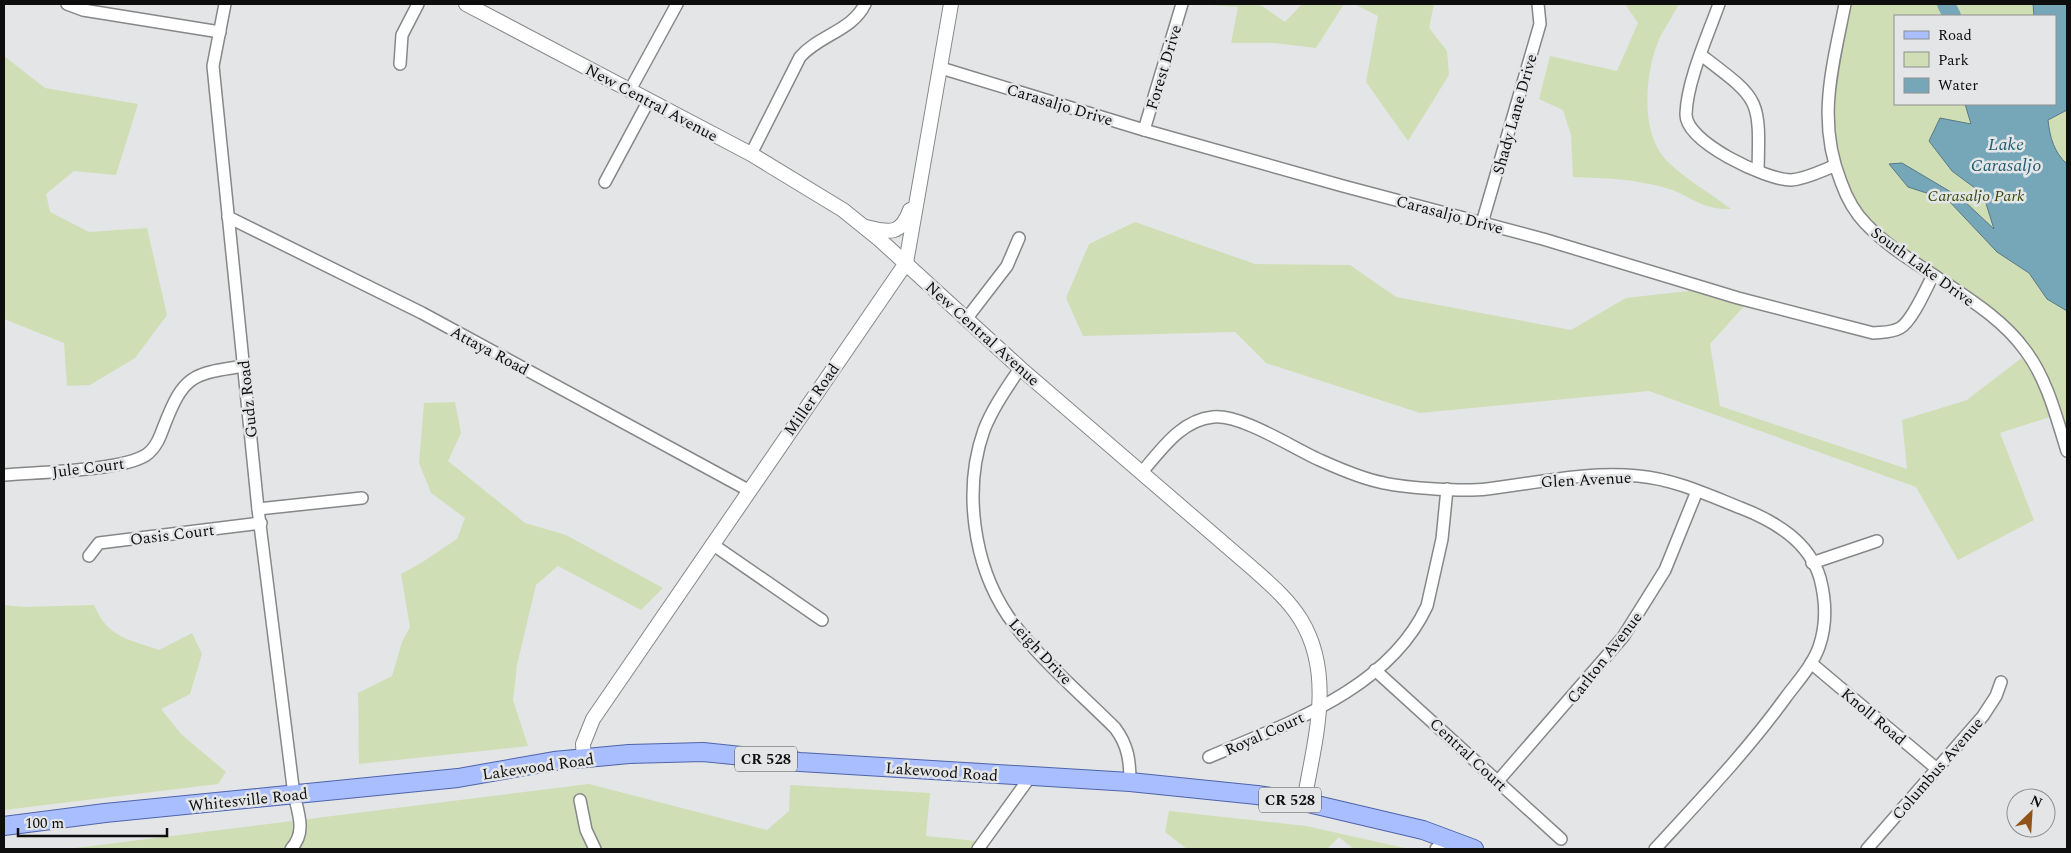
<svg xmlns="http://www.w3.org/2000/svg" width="2071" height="853" viewBox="0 0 2071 853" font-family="Spectral,serif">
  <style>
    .green { fill: #d0deb5; fill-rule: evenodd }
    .water { fill: #76a7b8; stroke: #577985 }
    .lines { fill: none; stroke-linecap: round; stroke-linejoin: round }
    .river { stroke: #76a7b8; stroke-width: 18 }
    .minor-casing { stroke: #868788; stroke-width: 14 }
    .tertiary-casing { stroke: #868788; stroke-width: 16 }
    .primary-casing { stroke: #4e64ab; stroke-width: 20 }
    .minor { stroke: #fff; stroke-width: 11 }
    .tertiary { stroke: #fff; stroke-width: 14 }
    .primary { stroke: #a9beff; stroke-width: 18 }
    .labels { text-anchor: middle; stroke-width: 5; stroke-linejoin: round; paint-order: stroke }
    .shield { fill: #e4e5e6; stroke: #4e4e4f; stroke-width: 1 }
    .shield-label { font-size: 15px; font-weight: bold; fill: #0e0e0e }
    .street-label { font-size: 16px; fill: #0e0e0e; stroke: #e4e5e6 }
    .park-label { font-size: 16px; font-style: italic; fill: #394a0a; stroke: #e4e5e6 }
    .water-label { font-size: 18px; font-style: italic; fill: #216073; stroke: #e4e5e6 }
  </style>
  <rect width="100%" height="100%" fill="#e4e5e6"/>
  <!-- green -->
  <g class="green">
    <path d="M 1197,4 L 1259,4 L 1285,22 L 1302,4 L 1344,4 L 1316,48 L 1274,43 L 1231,43 L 1238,7 Z"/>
    <path d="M 1354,4 L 1434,4 L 1429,28 L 1447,51 L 1449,75 L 1408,141 L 1366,82 L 1378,16 Z"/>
    <path d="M 1625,4 L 1679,4 C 1673,15 1666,26 1660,37 C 1645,70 1639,133 1667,161 C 1685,179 1710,193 1731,209 C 1701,210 1692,196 1666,188 C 1636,179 1604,178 1573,177 L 1571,135 L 1563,110 L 1539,99 L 1550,56 L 1617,71 L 1638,23 Z"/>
    <path d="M 1845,4 L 2067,4 L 2067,451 L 2056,415 L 2000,433 L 2034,520 L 1958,560 L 1916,487 L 1649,391 L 1420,413 L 1266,363 L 1235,332 L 1083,336 L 1066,298 L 1089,244 L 1135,222 L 1255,264 L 1350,265 L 1396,297 L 1571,330 L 1626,298 L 1697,290 L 1746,304 L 1710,344 L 1720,406 L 1907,469 L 1902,420 L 1967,400 L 2028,353 L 2007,328 L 1885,242 L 1845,194 L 1827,125 ZM 1895,16 L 2055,16 L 2055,104 L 1895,104 Z"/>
    <path d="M 4,56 L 45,88 L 138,104 L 116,175 L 74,171 L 46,194 L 50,212 L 89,232 L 147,228 L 167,315 L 135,358 L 90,385 L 67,386 L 64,343 L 4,319 Z"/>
    <path d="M 455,402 L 461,433 L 448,461 L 525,523 L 566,535 L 663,588 L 641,610 L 558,566 L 536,585 L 517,665 L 513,700 L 528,746 L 359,764 L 358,693 L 392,676 L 402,642 L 410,627 L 401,574 L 421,563 L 457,539 L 465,518 L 431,493 L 419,463 L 424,403 Z"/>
    <path d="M 4,605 L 24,607 L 94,605 C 108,638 128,639 159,650 L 192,633 L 202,654 L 190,694 L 161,709 L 181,734 L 226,772 L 218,784 L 4,810 Z"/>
    <path d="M 589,784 L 767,830 L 789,811 L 790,785 L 930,793 L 926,836 L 987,842 L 981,849 L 67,849 Z"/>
    <path d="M 1169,811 L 1306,826 L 1409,849 L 1354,849 L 1339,837 L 1327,849 L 1187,849 L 1165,832 Z"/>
  </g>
  <!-- water -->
  <path class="water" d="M 2033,4 L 2067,4 L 2067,110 L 2048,120 C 2050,138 2054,152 2067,164 L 2067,311 L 2047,299 L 2029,273 L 1997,252 L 1948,200 L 1908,187 L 1889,164 L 1902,163 L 1961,198 L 1994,229 L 1983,194 L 1952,171 L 1929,141 L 1940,118 L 1971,124 L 1965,104 L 2055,104 L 2055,16 L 2034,16 Z"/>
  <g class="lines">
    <!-- river -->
    <path class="river" d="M 1946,4 L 1952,16"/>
    <defs>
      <g id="minor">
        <path d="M 67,4 L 83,10 L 220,32"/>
        <path d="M 225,4 L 213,66 L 258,509 L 294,795 C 299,815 306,833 291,849"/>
        <path d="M 1719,4 C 1708,35 1687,81 1686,114 C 1685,142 1766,180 1791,180 C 1806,179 1821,171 1834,166"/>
        <path d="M 1845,4 C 1833,66 1816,120 1841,182 C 1846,196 1855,213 1866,224 C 1885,244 1909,259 1932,274 C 1964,296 2001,317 2025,350 C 2047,379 2056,416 2067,451"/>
        <path d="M 1701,55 C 1760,100 1760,97 1758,171"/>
        <path d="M 400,64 L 402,35 L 418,4"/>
        <path d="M 941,68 L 1144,130 L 1343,186 L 1543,239 L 1738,298 L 1873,333 C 1882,332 1891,333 1900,328 C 1912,321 1926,289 1933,275"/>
        <path d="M 630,90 L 677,4"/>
        <path d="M 1144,130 L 1182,4"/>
        <path d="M 751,154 L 800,57 C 819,35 852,31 865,4"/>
        <path d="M 605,182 L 649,100"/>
        <path d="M 228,217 L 422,313 L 748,490"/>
        <path d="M 1482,223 L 1540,24 L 1538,4"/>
        <path d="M 967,318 L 1007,266 L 1019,238"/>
        <path d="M 1020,368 C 1007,388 993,407 984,430 C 963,489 973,564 1008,616 C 1035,655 1081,694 1115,728 C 1128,745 1130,761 1130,782"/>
        <path d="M 1142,472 C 1161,450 1181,420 1213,417 C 1242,414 1294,449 1322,461 C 1342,470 1363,479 1384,483 C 1407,488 1463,492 1487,489 C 1537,483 1587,471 1638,476 C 1674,479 1708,495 1741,508 C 1774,521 1809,541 1820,578 C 1826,601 1827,624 1819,647 C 1812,666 1798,681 1786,697 C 1747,751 1700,800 1655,849"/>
        <path d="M 4,475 C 37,472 121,471 146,455 C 156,448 160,437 164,426 C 184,375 191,374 244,366"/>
        <path d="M 258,509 L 362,498"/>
        <path d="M 712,544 L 822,620"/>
        <path d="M 89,556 L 99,543 L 261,523"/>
        <path d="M 1812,563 L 1877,541"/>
        <path d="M 1811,663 L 1937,769"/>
        <path d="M 1375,670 L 1561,839"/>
        <path d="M 1209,757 C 1288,723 1388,690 1427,606 L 1442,539 L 1447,489"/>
        <path d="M 1498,781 L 1623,637 L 1665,570 L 1697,491"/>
        <path d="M 580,800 L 586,830 L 595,849"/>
        <path d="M 978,849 L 1030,777"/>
        <path d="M 1436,849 L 1446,838"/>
        <path d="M 1867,849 L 1983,716 L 1996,696 L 2001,682"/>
      </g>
      <g id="tertiary">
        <path d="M 466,4 L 751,154 L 843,210 L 879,239 L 1020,368 L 1251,567 C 1269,583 1288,599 1301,620 C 1335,676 1314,742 1304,802"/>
        <path d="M 866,227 C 890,233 901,235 910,210"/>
        <path d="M 584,758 L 583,744 L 593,719 L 906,263 L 951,4"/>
      </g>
      <path id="primary" d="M 4,826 L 105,813 L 458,778 L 554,761 L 629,754 L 703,752 L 800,762 L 1130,782 L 1257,795 L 1304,802 L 1423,830 L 1474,849"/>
    </defs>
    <!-- minor casing -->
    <use href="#minor" class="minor-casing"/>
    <!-- tertiary casing -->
    <use href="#tertiary" class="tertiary-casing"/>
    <!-- primary casing -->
    <use href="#primary" class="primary-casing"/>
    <!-- minor -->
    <use href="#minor" class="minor"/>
    <!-- tertiary -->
    <use href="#tertiary" class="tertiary"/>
    <!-- primary -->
    <use href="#primary" class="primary"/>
  </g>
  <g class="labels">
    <!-- shield labels -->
    <g class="shield">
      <rect x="735" y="746.5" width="62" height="25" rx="4"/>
      <rect x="1259" y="787.5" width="62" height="25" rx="4"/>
    </g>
    <g class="shield-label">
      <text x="766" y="764">CR 528</text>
      <text x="1290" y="805">CR 528</text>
    </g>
    <!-- street labels -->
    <g class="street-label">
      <text transform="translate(1163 67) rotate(-73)" y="6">Forest Drive</text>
      <text transform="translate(652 102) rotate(28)" y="6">New Central Avenue</text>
      <text transform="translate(1060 104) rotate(17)" y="6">Carasaljo Drive</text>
      <text transform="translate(1514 114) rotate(-74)" y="6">Shady Lane Drive</text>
      <text transform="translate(1450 214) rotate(15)" y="6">Carasaljo Drive</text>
      <text transform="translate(1923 266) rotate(36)" y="6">South Lake Drive</text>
      <text transform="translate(983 333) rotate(42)" y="6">New Central Avenue</text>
      <text transform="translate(490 350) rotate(28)" y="6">Attaya Road</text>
      <text transform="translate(247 399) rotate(-96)" y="6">Gudz Road</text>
      <text transform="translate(811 399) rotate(-55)" y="6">Miller Road</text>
      <text transform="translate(88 467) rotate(-7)" y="6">Jule Court</text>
      <text transform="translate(1586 479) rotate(-3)" y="6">Glen Avenue</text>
      <text transform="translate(172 534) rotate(-7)" y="6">Oasis Court</text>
      <text transform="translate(1041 651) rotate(47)" y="6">Leigh Drive</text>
      <text transform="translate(1604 657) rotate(-52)" y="6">Carlton Avenue</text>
      <text transform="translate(1874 716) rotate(40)" y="6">Knoll Road</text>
      <text transform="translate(1264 733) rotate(-24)" y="6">Royal Court</text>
      <text transform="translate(1469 754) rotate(43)" y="6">Central Court</text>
      <text transform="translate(538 766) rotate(-8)" y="6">Lakewood Road</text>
      <text transform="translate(1937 768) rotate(-49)" y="6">Columbus Avenue</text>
      <text transform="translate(942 771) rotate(4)" y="6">Lakewood Road</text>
      <text transform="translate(248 799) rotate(-6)" y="6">Whitesville Road</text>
    </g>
    <!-- park labels -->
    <g class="park-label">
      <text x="1976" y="201">Carasaljo Park</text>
    </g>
    <!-- water labels -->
    <g class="water-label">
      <text x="2006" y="150">Lake<tspan x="2006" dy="21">Carasaljo</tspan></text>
    </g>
  </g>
  <!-- border -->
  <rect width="2071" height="853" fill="none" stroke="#0e0e0e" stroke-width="10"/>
  <!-- legend -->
  <rect x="1894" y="15" width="162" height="90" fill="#e4e5e6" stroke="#8e8f90"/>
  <rect x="1904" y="31" width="25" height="8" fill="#a9beff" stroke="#8e8f90"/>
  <text x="1938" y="40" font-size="15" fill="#0e0e0e">Road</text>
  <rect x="1904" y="52" width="25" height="15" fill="#d0deb5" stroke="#8e8f90"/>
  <text x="1938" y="65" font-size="15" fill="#0e0e0e">Park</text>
  <rect x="1904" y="78" width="25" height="15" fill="#76a7b8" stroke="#8e8f90"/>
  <text x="1938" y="90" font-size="15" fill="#0e0e0e">Water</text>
  <!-- north arrow -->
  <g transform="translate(2031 813) rotate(25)"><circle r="24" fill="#e4e5e6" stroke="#8e8f90"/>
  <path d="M0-4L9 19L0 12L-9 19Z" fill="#915318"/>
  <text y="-8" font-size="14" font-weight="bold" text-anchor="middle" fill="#0e0e0e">N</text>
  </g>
  <!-- scale -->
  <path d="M18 828v8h149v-8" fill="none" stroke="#0e0e0e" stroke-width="2.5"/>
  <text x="25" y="828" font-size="15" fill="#0e0e0e" stroke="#e4e5e6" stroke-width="4" paint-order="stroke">100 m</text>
</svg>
